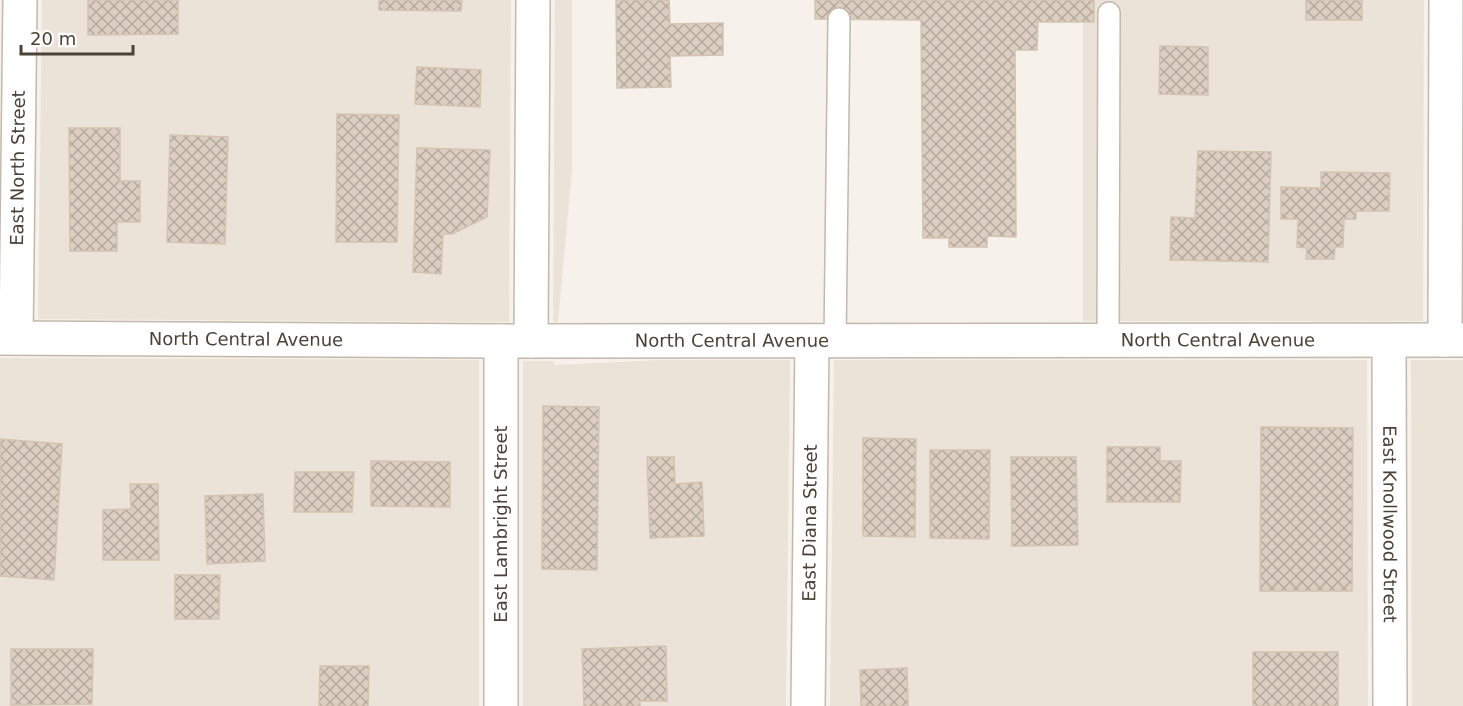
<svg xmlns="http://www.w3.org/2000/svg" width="1463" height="706" viewBox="0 0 1463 706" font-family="'DejaVu Sans',sans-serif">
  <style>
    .residential { fill: #ebe3d7 }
    .building { fill: url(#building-cross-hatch); stroke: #d4c3b0; stroke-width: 1.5 }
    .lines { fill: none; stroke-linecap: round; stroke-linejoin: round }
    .service-casing { stroke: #c3b8ab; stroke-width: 24 }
    .minor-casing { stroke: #c3b8ab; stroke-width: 36 }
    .tertiary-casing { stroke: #c3b8ab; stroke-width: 36 }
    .service { stroke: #fff; stroke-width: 21 }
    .minor { stroke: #fff; stroke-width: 33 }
    .tertiary { stroke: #fff; stroke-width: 33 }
    .labels { text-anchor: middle; stroke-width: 4.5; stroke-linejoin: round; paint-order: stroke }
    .street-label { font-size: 18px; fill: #4b4137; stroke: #fff }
  </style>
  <defs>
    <pattern id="building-cross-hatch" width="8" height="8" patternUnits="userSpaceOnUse" patternTransform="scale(1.5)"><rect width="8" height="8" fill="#dccfc1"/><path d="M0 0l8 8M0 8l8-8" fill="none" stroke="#b4aa9e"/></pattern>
  </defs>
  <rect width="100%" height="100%" fill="#f6f1ea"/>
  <!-- residential -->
  <g class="residential">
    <path d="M 42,0 L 511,0 L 509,322 L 38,319 Z"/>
    <path d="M 555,0 L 572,0 L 572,170 L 558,322 L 553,322 Z"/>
    <path d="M 1083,0 L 1424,0 L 1423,321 L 1083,321 Z"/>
    <path d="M 0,358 L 479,360 L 479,706 L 0,706 Z"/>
    <path d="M 661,360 L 790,360 L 786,706 L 523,706 L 523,361 L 554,361 L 554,365 Z"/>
    <path d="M 834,360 L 1367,360 L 1368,706 L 830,706 Z"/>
    <path d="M 1411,360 L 1463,360 L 1463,706 L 1412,706 Z"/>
  </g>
  <!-- building -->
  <g class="building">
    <path d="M 88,0 L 178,0 L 178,34 L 88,35 Z"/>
    <path d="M 379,0 L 462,0 L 461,11 L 379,10 Z"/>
    <path d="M 616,0 L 669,0 L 670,24 L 723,23 L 723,55 L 670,56 L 671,87 L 617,88 Z"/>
    <path d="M 815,0 L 1094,0 L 1094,22 L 1038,22 L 1037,50 L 1015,50 L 1016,237 L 987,236 L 987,247 L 949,247 L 949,238 L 923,238 L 921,20 L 815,19 Z"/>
    <rect x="1306" y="0" width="56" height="20"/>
    <path d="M 1160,46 L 1208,47 L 1208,95 L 1159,94 Z"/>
    <path d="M 417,67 L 481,70 L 480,107 L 415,104 Z"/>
    <path d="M 337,114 L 399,115 L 397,242 L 336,242 Z"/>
    <path d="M 69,128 L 120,128 L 120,181 L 140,181 L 140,222 L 117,222 L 117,251 L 70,251 Z"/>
    <path d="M 170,135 L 228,137 L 225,244 L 167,242 Z"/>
    <path d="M 417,148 L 490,150 L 487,217 L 452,234 L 443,234 L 441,274 L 413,272 Z"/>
    <path d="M 1198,151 L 1271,152 L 1268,262 L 1170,260 L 1171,217 L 1195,218 Z"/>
    <path d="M 1321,172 L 1390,173 L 1389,211 L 1356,211 L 1356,219 L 1344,219 L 1343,247 L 1335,247 L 1334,259 L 1306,259 L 1307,248 L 1297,247 L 1298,219 L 1281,219 L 1281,187 L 1321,188 Z"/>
    <path d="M 543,406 L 599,407 L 597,570 L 542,569 Z"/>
    <path d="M 1261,427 L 1353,428 L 1352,591 L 1260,591 Z"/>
    <path d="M 863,438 L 916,439 L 915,537 L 863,536 Z"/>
    <path d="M 0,439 L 62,444 L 54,580 L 0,576 Z"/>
    <path d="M 1107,447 L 1160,447 L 1160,461 L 1181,461 L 1180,502 L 1107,502 Z"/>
    <path d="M 930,450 L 990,450 L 989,539 L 930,538 Z"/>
    <path d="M 647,457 L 674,457 L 675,484 L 702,482 L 704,536 L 650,538 Z"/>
    <path d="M 1011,457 L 1076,457 L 1078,545 L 1012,546 Z"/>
    <path d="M 371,461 L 450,462 L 450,507 L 371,506 Z"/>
    <path d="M 295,472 L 354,472 L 352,512 L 294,512 Z"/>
    <path d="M 130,484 L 158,484 L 159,560 L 103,560 L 103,510 L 131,509 Z"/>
    <path d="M 263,494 L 265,561 L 207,564 L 205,496 Z"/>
    <path d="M 175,575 L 220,575 L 219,619 L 175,619 Z"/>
    <path d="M 666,646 L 667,701 L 640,701 L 640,706 L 584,706 L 582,649 Z"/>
    <path d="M 11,649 L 93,649 L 92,704 L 11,705 Z"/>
    <rect x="1253" y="652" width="85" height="54"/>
    <path d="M 320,666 L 369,666 L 368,706 L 319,706 Z"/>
    <path d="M 907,668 L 908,706 L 861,706 L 860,670 Z"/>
  </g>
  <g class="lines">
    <defs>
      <g id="service">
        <path d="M 835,341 L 839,19"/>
        <path d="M 1108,341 L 1109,13"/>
      </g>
      <g id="minor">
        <path id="s1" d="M 16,338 L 20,0"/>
        <path d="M 1445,340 L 1446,0"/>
        <path d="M 501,341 L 501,706"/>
        <path d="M 531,341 L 533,0"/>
        <path id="s2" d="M 1389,341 L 1390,706"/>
        <path id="s3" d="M 808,706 L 812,341"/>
      </g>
      <g id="tertiary">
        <path id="s4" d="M 0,338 L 501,341 L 1463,340"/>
      </g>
    </defs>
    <!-- service casing -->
    <use href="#service" class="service-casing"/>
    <!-- minor casing -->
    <use href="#minor" class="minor-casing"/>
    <!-- tertiary casing -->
    <use href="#tertiary" class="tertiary-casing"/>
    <!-- service -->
    <use href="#service" class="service"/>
    <!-- minor -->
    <use href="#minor" class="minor"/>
    <!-- tertiary -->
    <use href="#tertiary" class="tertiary"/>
  </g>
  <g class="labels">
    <!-- street labels -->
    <g class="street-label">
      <text dy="6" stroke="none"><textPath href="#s1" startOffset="170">East North Street</textPath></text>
      <text dy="6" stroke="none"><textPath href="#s4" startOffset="246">North Central Avenue</textPath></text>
      <text dy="6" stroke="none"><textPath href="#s4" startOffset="732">North Central Avenue</textPath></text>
      <text dy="6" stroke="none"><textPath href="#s4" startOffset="1218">North Central Avenue</textPath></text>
      <text dy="6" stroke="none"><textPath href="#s3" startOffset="183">East Diana Street</textPath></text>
      <text dy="6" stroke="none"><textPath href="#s2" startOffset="183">East Knollwood Street</textPath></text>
      <text transform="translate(501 524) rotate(-90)" y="6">East Lambright Street</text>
    </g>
  </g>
  <!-- scale -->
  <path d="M21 45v9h112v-9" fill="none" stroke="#4b4137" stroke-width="3"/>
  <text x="30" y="45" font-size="18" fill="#4b4137" stroke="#ffffff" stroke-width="4.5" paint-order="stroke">20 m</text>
</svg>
